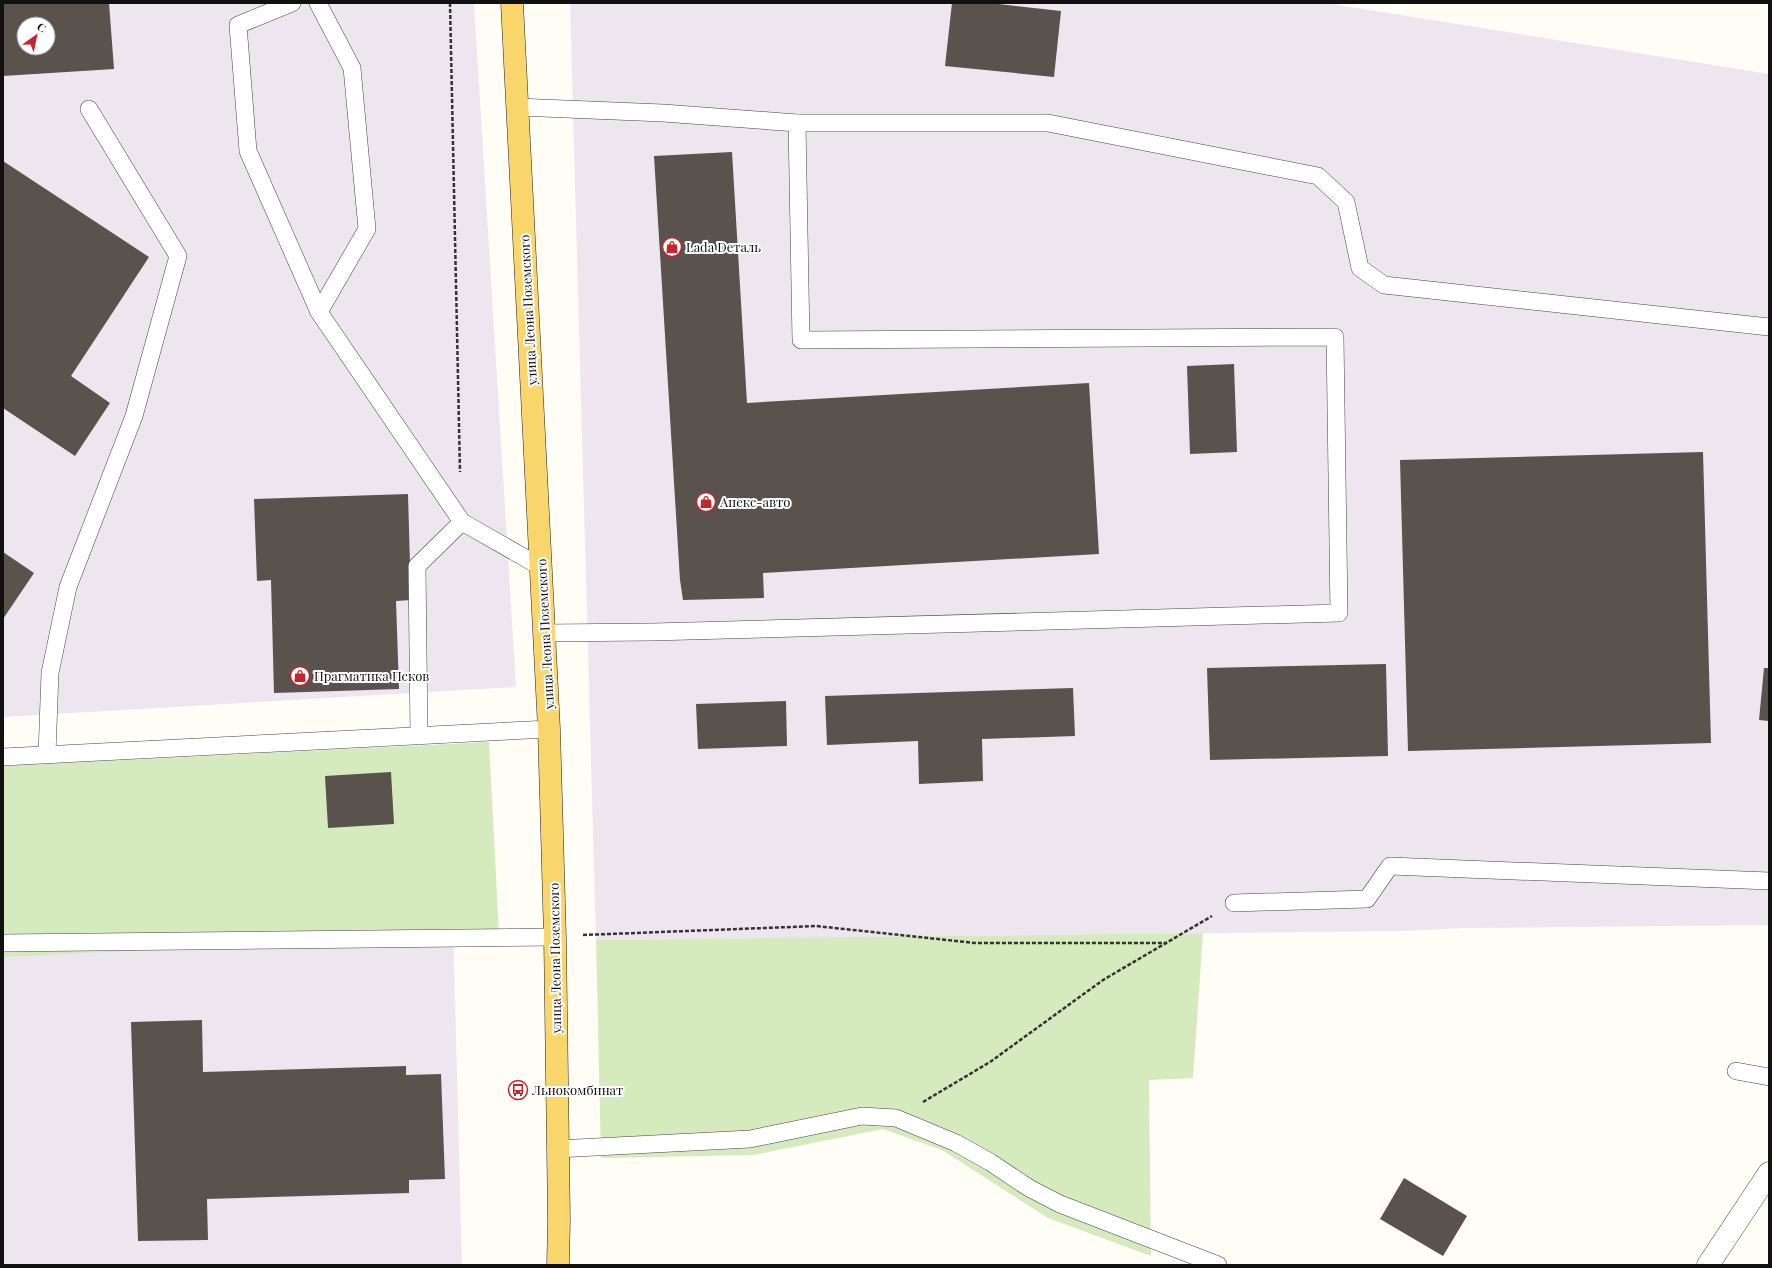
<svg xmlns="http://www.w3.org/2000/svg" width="1772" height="1268" viewBox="0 0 1772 1268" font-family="'Playfair Display',serif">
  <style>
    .industrial { fill: #eee6ef; fill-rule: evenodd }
    .green { fill: #d5ebbd }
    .building { fill: #5a524d; fill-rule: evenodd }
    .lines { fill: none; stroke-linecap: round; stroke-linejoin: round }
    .service-casing { stroke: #444; stroke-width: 18 }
    .minor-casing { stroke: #444; stroke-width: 23 }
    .primary-casing { stroke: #222; stroke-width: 23 }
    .path { stroke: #333; stroke-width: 2.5; stroke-dasharray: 4 2; stroke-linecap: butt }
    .service { stroke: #fff; stroke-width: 17 }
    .minor { stroke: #fff; stroke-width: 22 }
    .primary { stroke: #f9d66b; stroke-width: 22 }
    .labels { text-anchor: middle; stroke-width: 4; stroke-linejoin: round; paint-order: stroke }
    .poi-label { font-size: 13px; fill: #111; stroke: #fff; text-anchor: start }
    .street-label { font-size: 13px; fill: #111; stroke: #fff }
  </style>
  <rect width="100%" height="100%" fill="#fffdf5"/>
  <!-- industrial -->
  <g class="industrial">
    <path d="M 3,3 L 474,3 L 516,687 L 3,717 ZM 24,24 L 48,24 L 48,48 L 24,48 Z"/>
    <path d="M 570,3 L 1326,3 L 1769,74 L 1769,925 L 1465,928 L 1403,931 L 596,940 Z"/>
    <path d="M 453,922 L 462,1265 L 3,1265 L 3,943 Z"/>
  </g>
  <!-- green -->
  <g class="green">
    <path d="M 489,742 L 499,933 L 3,957 L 3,766 Z"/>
    <path d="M 1203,933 L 1193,1078 L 1149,1080 L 1151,1256 L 1048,1218 L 942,1150 L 883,1129 L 753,1155 L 601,1158 L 596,940 Z"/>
  </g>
  <!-- building -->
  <g class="building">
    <path d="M 3,3 L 109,3 L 114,69 L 3,76 ZM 24,24 L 48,24 L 48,48 L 24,48 Z"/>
    <path d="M 952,3 L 990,3 L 1061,11 L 1054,77 L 945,66 Z"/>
    <path d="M 732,152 L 747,403 L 1089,383 L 1099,554 L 763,573 L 764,598 L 683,600 L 680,580 L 654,156 Z"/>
    <path d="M 3,161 L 149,257 L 71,376 L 110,403 L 75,456 L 3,408 Z"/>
    <path d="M 1234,364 L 1237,452 L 1190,454 L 1187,366 Z"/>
    <path d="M 1703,452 L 1711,743 L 1408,751 L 1400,460 Z"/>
    <path d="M 408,494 L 411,600 L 396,601 L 399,689 L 274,693 L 271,580 L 257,581 L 254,499 Z"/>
    <path d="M 3,552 L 34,573 L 3,619 Z"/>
    <path d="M 1386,664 L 1388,756 L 1210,760 L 1207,668 Z"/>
    <path d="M 1764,668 L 1769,668 L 1769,721 L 1759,720 Z"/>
    <path d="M 1073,688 L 1075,736 L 982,739 L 983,781 L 919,784 L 918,741 L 827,745 L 825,696 Z"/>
    <path d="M 786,701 L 787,746 L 698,749 L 696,704 Z"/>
    <path d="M 391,772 L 394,824 L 328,828 L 325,776 Z"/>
    <path d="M 202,1020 L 203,1072 L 406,1066 L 406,1075 L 441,1074 L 445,1179 L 409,1180 L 409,1193 L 207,1199 L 208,1240 L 138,1241 L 131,1022 Z"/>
    <path d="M 1404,1178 L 1467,1216 L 1443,1256 L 1380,1219 Z"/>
  </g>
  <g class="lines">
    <defs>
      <g id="service">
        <path d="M 292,3 L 238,25 L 248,151 L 319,312 L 462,522 L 541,567"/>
        <path d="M 318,3 L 352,68 L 367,229 L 319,312"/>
        <path d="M 517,107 L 663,113 L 797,123"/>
        <path d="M 544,633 L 652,632 L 1339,613 L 1335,337 L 801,340 L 797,123 L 1048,123 L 1318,176 L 1346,202 L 1360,268 L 1384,285 L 1769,327"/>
        <path d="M 419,736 L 417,566 L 462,522"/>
        <path d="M 47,754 L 50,673 L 68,587 L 134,416 L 178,256 L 89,109"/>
        <path d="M 3,757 L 549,729"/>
        <path d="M 1234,903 L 1367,899 L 1390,866 L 1769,881"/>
        <path d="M 3,943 L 555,937"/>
        <path d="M 1736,1071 L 1769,1077"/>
        <path d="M 557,1149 L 750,1139 L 862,1116 L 896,1118 L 956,1143 L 990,1162 L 1029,1188 L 1060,1204 L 1218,1265"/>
      </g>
      <path id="minor" d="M 1708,1265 L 1769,1173"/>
      <path id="primary" d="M 512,3 L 549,729 L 555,937 L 559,1220 L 558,1265"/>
    </defs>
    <!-- service casing -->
    <use href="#service" class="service-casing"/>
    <!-- minor casing -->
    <use href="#minor" class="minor-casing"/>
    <!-- primary casing -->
    <use href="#primary" class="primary-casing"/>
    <!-- path -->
    <g class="path">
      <path d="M 450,3 L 460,472"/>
      <path d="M 583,935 L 816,926 L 975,943 L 1167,943"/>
      <path d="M 923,1102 L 990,1062 L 1103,980 L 1212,916"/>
    </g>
    <!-- service -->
    <use href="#service" class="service"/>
    <!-- minor -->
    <use href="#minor" class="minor"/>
    <!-- primary -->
    <use href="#primary" class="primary"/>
  </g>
  <!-- icons -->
  <defs>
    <symbol id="shop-ring" viewBox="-11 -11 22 22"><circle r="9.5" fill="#fff" stroke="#c4262e" stroke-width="1.5"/><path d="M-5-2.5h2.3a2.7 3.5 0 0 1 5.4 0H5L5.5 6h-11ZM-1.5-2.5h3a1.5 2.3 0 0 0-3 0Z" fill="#c4262e"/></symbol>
    <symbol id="bus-ring" viewBox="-11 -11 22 22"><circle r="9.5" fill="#fff" stroke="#c4262e" stroke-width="1.5"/><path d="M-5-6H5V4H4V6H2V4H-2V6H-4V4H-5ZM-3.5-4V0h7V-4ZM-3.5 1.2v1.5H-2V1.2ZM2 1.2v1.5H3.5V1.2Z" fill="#c4262e"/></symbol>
  </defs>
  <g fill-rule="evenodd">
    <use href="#shop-ring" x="661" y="236" width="22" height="22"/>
    <use href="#shop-ring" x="695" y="491" width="22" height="22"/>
    <use href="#shop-ring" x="289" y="665" width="22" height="22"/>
    <use href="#bus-ring" x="507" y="1079" width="22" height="22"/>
  </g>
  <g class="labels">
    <!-- poi labels -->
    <g class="poi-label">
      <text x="686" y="252">Lada Dеталь</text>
      <text x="720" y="507">Апекс-авто</text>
      <text x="314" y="681">Прагматика Псков</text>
      <text x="532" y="1095">Льнокомбинат</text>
    </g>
    <!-- street labels -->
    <g class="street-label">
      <text transform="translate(528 310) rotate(-93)" y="5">улица Леона Поземского</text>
      <text transform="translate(545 634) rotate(-93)" y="5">улица Леона Поземского</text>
      <text transform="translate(555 958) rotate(-91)" y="5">улица Леона Поземского</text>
    </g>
  </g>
  <!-- border -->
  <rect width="1772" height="1268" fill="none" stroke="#111111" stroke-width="8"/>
  <!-- north arrow -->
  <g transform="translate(36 36) rotate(33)"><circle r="19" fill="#ffffff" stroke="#a0a0a0"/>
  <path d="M0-3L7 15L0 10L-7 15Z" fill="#c4262e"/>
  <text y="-6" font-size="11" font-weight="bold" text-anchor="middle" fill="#111111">С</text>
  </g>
</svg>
